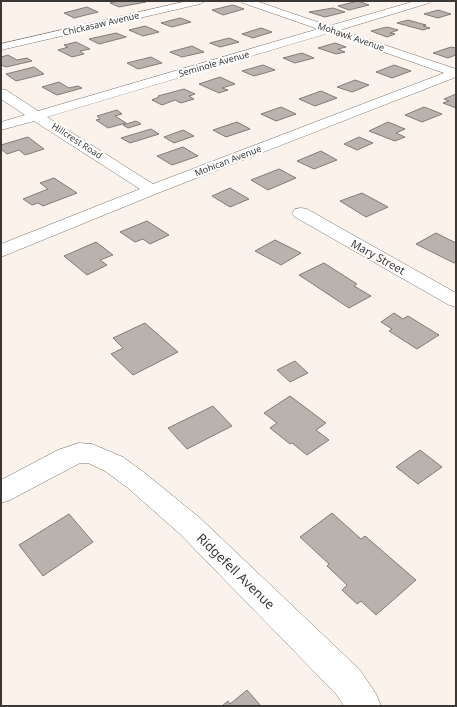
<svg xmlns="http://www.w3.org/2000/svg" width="457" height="707" viewBox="0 0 457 707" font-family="'Noto Sans',sans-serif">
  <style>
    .building { fill: #bab2ac; stroke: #837c76 }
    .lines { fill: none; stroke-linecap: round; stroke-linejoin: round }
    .minor-casing { stroke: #7b746f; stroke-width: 1 }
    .minor { fill: #fff; fill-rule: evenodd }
    .labels { text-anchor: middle; stroke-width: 4; stroke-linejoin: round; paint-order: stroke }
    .far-street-label { font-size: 9px; fill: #3a3735; stroke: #fff }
    .street-label { font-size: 11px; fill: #3a3735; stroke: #fff }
    .near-street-label { font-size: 13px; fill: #3a3735; stroke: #fff }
  </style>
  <rect width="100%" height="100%" fill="#fbf2ec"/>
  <!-- building -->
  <g class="building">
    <path d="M 118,1 L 143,1 L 146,2 L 119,7 L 110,3 Z"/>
    <path d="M 358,1 L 369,5 L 349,10 L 338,6 Z"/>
    <path d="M 233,5 L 244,9 L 223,15 L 212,10 Z"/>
    <path d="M 87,7 L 98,12 L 74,18 L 64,13 Z"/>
    <path d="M 333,8 L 345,12 L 325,17 L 309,12 Z"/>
    <path d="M 438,10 L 451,14 L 438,18 L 424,14 Z"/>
    <path d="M 180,18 L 191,22 L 172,27 L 161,23 Z"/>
    <path d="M 408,20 L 426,25 L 423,26 L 430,28 L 423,30 L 397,23 Z"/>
    <path d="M 145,26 L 159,32 L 143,36 L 129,30 Z"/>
    <path d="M 387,27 L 398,30 L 390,33 L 395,34 L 387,37 L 371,31 Z"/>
    <path d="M 261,28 L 272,32 L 253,38 L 242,34 Z"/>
    <path d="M 116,33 L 126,37 L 99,44 L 89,39 Z"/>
    <path d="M 229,38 L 239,42 L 220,47 L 210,43 Z"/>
    <path d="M 76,42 L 90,49 L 80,51 L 84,54 L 72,57 L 58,50 L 68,47 L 64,45 Z"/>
    <path d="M 335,43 L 346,47 L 338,49 L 345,52 L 336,54 L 318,48 Z"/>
    <path d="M 192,46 L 204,52 L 182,57 L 170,52 Z"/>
    <path d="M 451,47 L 456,48 L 456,55 L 448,58 L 433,53 Z"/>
    <path d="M 302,53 L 314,58 L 295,63 L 283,58 Z"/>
    <path d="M 8,55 L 17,60 L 27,58 L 32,61 L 6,67 L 1,65 L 1,57 Z"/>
    <path d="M 151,57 L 162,63 L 138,69 L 127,63 Z"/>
    <path d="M 263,65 L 275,70 L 254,76 L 242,71 Z"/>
    <path d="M 394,65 L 411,71 L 392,78 L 376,72 Z"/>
    <path d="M 34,67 L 44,74 L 16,81 L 6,74 Z"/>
    <path d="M 220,77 L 235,84 L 222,88 L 228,90 L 219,93 L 199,84 Z"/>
    <path d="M 355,80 L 369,85 L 352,92 L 337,87 Z"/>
    <path d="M 59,82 L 69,88 L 78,86 L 82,88 L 57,95 L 42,87 Z"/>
    <path d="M 184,89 L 195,94 L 189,96 L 194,99 L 181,103 L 175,100 L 162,105 L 152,100 L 159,97 L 158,96 Z"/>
    <path d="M 321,91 L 337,98 L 315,106 L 299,99 Z"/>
    <path d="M 456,94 L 456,108 L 443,103 L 449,101 L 444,99 Z"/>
    <path d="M 281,107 L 296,114 L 276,121 L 261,114 Z"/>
    <path d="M 424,107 L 442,114 L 422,122 L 405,115 Z"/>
    <path d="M 117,110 L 122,114 L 115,116 L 126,123 L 108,128 L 96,120 L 100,119 L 97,116 Z"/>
    <path d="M 136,121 L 141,124 L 128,128 L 123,125 Z"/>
    <path d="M 237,122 L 250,129 L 226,137 L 213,130 Z"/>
    <path d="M 388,122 L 405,129 L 396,133 L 405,137 L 395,141 L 369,131 Z"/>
    <path d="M 151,129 L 159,134 L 130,143 L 121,138 Z"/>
    <path d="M 183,130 L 194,136 L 174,143 L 164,137 Z"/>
    <path d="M 28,137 L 44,149 L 25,155 L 19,150 L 7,154 L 1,149 L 1,145 Z"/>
    <path d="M 359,137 L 373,143 L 357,150 L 344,144 Z"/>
    <path d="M 183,147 L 198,156 L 172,165 L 157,156 Z"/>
    <path d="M 321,151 L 337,160 L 314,169 L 297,161 Z"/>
    <path d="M 279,169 L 296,178 L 268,190 L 251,180 Z"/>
    <path d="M 54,178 L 77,193 L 43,206 L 38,203 L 32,205 L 23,199 L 48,189 L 40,183 Z"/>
    <path d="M 230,188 L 249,199 L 230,207 L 212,196 Z"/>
    <path d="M 362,193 L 388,207 L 366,217 L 340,201 Z"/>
    <path d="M 147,221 L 169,235 L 150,244 L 143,239 L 135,242 L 120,232 Z"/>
    <path d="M 436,233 L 456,243 L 456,262 L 454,263 L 416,244 Z"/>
    <path d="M 275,240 L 301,253 L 281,265 L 255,251 Z"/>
    <path d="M 96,242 L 113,255 L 100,260 L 107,265 L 87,275 L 64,256 Z"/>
    <path d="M 324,263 L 357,284 L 354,286 L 371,296 L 349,308 L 299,275 Z"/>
    <path d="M 394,313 L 403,319 L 408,316 L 439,335 L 417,349 L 389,331 L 392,329 L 381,322 Z"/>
    <path d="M 145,323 L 178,352 L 133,375 L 111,354 L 123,348 L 113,338 Z"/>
    <path d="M 295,361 L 308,373 L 290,382 L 277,370 Z"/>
    <path d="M 290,396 L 326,423 L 316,430 L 329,440 L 307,455 L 292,443 L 290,444 L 270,428 L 277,423 L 264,413 Z"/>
    <path d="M 213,406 L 232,426 L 187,449 L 168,428 Z"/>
    <path d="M 420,450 L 442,467 L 418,484 L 396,467 Z"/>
    <path d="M 332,513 L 361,539 L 365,536 L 416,580 L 376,615 L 361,601 L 357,604 L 342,590 L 347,585 L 327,566 L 329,564 L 300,537 Z"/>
    <path d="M 69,514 L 93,542 L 43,576 L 19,545 Z"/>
    <path d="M 247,690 L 261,706 L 222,706 L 228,701 L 230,704 Z"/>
  </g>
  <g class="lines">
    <defs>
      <g id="minor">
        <path d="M 187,1 L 205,1 L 200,4 L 1,50 L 1,44 Z"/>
        <path d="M 241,1 L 256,1 L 329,26 L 415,1 L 431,1 L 429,3 L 340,30 L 456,69 L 456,77 L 158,193 L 1,257 L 1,244 L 140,189 L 34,121 L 1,130 L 1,122 L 25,115 L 1,99 L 1,89 L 6,90 L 38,111 L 318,29 L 243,3 ZM 329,33 L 444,73 L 153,184 L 47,117 Z"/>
        <path d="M 301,208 L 307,209 L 456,293 L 456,307 L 449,305 L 295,217 L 292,213 L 295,209 Z"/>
        <path d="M 79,443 L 92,444 L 123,457 L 146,474 L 200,518 L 360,670 L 376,694 L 381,706 L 344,706 L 336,694 L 180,534 L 128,488 L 105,471 L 88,463 L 80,463 L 10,500 L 1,503 L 1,480 L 58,450 Z"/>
      </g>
    </defs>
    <!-- minor casing -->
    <use href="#minor" class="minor-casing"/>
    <!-- minor -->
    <use href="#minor" class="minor"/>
  </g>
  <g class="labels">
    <!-- far-street labels -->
    <g class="far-street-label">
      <text transform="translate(101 24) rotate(-13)" y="3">Chickasaw Avenue</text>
      <text transform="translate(351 37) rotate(19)" y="3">Mohawk Avenue</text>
      <text transform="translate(214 64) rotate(-16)" y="3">Seminole Avenue</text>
      <text transform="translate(77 141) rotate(33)" y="3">Hillcrest Road</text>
      <text transform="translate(228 161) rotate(-21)" y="3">Mohican Avenue</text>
    </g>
    <!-- street labels -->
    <g class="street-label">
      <text transform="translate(378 257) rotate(29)" y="4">Mary Street</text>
    </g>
    <!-- near-street labels -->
    <g class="near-street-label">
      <text transform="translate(236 571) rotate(44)" y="5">Ridgefell Avenue</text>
    </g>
  </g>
  <!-- border -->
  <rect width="457" height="707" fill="none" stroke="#3a3735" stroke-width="4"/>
</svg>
